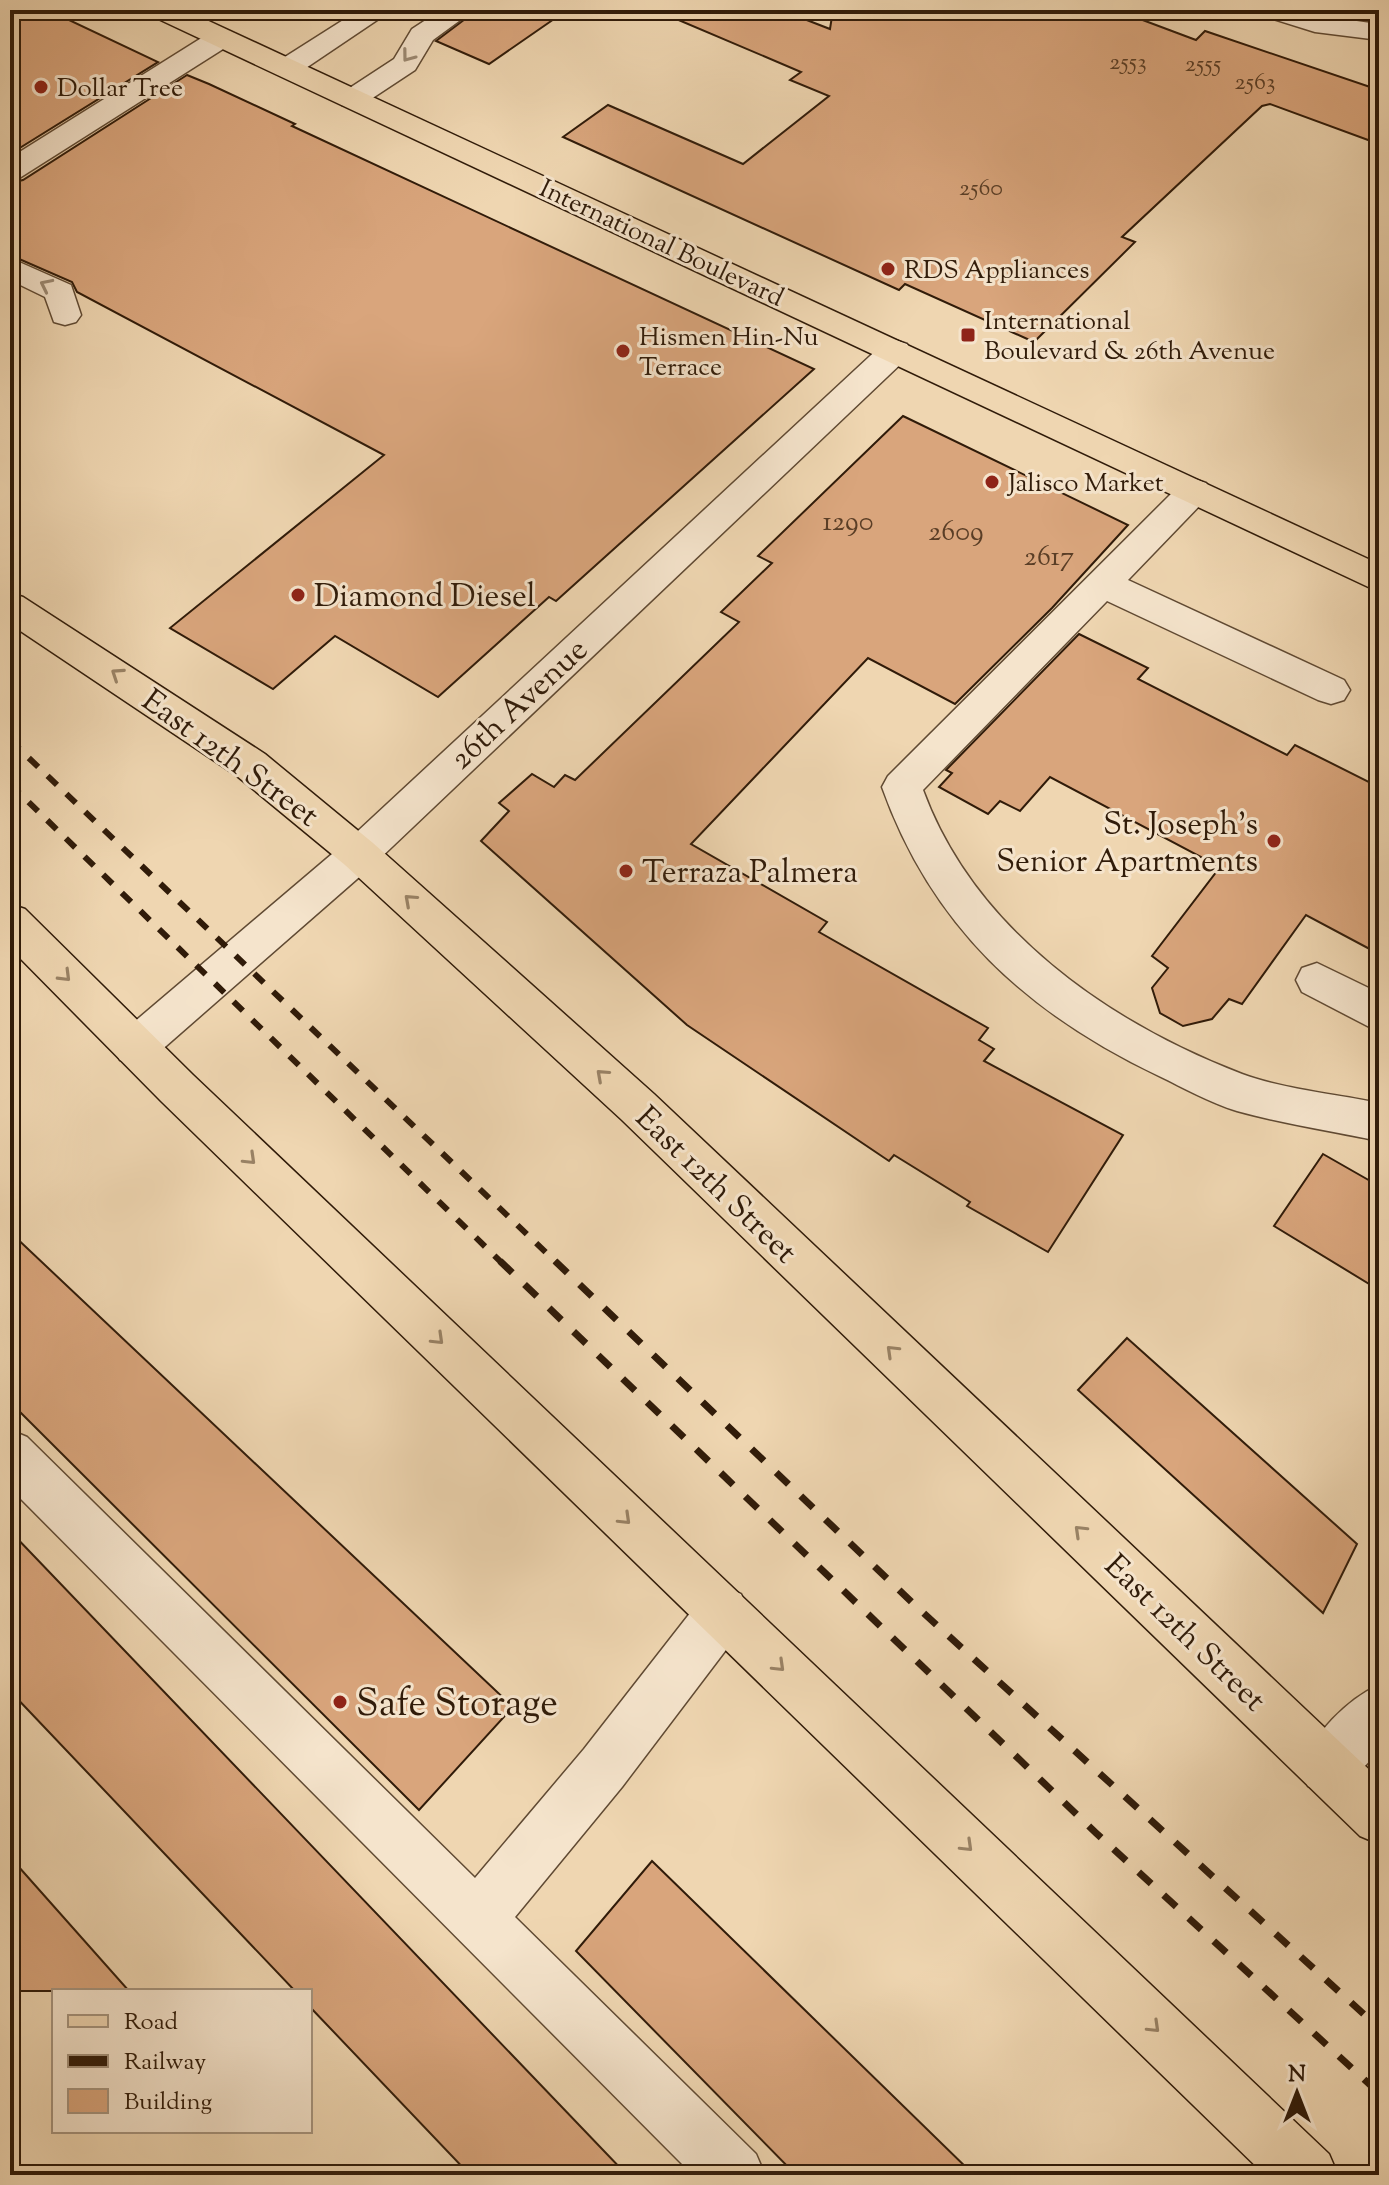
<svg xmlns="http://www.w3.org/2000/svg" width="1389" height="2185" viewBox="0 0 1389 2185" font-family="'Sorts Mill Goudy',serif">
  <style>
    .building { fill: #d9a57c; stroke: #301b09; stroke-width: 2 }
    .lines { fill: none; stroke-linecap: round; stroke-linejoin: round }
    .minor-casing { stroke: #604a33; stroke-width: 3 }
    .major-casing { stroke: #301b09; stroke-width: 3 }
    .minor { fill: #f5e4cc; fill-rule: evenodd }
    .major { fill: #efd6b1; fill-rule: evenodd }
    .rail-far1 { stroke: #301b09; stroke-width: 6; stroke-dasharray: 13 13; stroke-linecap: butt }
    .rail { stroke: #301b09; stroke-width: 7; stroke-dasharray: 17 17; stroke-linecap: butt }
    .oneway { stroke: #9c8a74 }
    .oneway2 { stroke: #998265 }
    .poi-dot { fill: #8f2418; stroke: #f5e4cc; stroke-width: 3 }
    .labels { text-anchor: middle; stroke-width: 6; stroke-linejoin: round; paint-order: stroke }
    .far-number-label { font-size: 24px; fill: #5a3e26 }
    .far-poi-label { font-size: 26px; fill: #301b09; stroke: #f5e4cc; text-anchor: start }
    .far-street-label { font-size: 26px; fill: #301b09; stroke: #f5e4cc }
    .number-label { font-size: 28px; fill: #5a3e26 }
    .poi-label { font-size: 32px; fill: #301b09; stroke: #f5e4cc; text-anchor: start }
    .street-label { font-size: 32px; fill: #301b09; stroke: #f5e4cc }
    .near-poi-label { font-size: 38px; fill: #301b09; stroke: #f5e4cc; text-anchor: start }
  </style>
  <rect width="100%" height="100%" fill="#efd6b1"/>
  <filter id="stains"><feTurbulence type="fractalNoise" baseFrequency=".0025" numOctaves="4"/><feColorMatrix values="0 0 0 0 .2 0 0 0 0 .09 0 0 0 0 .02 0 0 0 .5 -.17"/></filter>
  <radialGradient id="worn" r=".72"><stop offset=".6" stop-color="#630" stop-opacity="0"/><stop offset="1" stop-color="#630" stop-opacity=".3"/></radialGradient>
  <!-- building -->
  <g class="building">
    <path d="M 10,10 L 48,10 L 158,62 L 10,154 Z"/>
    <path d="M 477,10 L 567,10 L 489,64 L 436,41 Z"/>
    <path d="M 655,10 L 781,10 L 830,29 L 833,10 L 1116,10 L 1196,40 L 1205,31 L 1379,90 L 1379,144 L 1270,104 L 1262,106 L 1122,237 L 1135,242 L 1034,342 L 905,284 L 899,290 L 563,137 L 608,105 L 743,164 L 829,96 L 790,80 L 801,72 Z"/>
    <path d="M 187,75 L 209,84 L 295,124 L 292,126 L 814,369 L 556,601 L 549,597 L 438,697 L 335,636 L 273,689 L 170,628 L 384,455 L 77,292 L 72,282 L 10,255 L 10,183 L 23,180 Z"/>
    <path d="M 903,416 L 1128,525 L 1052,608 L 955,704 L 868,658 L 691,844 L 827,922 L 819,932 L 988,1028 L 979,1040 L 994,1049 L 984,1061 L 1123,1135 L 1048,1252 L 967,1206 L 970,1202 L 894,1155 L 889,1161 L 687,1025 L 481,841 L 509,811 L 499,803 L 532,774 L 554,787 L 565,775 L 575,780 L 739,622 L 721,612 L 772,563 L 758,556 Z"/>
    <path d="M 1079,634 L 1148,668 L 1138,679 L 1287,755 L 1295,745 L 1379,787 L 1379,954 L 1306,915 L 1242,1004 L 1229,999 L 1212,1019 L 1183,1026 L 1160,1013 L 1152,988 L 1168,968 L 1152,956 L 1220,867 L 1050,777 L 1020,811 L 1000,801 L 988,814 L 939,787 L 952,773 L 946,770 Z"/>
    <path d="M 1323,1154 L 1379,1186 L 1379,1290 L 1274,1226 Z"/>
    <path d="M 10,1232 L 513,1707 L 419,1810 L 10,1402 Z"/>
    <path d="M 1127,1338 L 1357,1544 L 1323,1613 L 1078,1390 Z"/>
    <path d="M 10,1531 L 627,2175 L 470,2175 L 310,2007 L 310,1991 L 295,1991 L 10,1691 Z"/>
    <path d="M 10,1857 L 129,1991 L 10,1991 Z"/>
    <path d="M 652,1861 L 974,2175 L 796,2175 L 576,1951 Z"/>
  </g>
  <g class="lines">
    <defs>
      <g id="minor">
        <path d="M 359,10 L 392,10 L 297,74 L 277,74 L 273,68 L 277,62 Z"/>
        <path d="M 441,10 L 474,10 L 433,40 L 415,70 L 362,105 L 342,105 L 337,99 L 342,93 L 394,59 L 412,29 Z"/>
        <path d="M 1260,10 C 1301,10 1339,19 1379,24 L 1379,40 L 1315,32 L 1264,16 Z"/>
        <path d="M 221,30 L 231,32 L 235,38 L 231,44 L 21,177 L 10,180 L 10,158 L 211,32 Z"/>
        <path d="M 10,258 L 71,285 L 81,315 L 76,322 L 65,325 L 54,322 L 45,297 L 10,280 Z"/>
        <path d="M 895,340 L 907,344 L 911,351 L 907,358 L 373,865 L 150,1060 L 135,1065 L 120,1060 L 113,1047 L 120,1034 L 345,843 L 883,344 Z"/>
        <path d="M 1194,479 L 1206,483 L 1212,491 L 1206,499 L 1128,580 L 1344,680 L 1350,690 L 1344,700 L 1331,704 L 1318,700 L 1107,601 L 923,790 C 974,929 1107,1022 1242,1074 C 1282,1089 1336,1094 1379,1103 L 1379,1141 C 1332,1131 1283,1124 1237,1111 C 1210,1103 1184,1088 1159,1076 C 1027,1013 932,927 882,787 L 888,776 L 1182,483 Z"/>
        <path d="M 1317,963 L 1379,993 L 1379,1032 L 1302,992 L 1296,980 L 1302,968 Z"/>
        <path d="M 10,1430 L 27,1437 L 475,1878 L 584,1749 L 705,1594 L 723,1586 L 741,1594 L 749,1612 L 741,1630 L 622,1787 L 515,1917 L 756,2154 L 765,2175 L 693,2175 L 10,1488 Z"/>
        <path d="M 1379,1685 L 1379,1751 L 1346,1786 L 1327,1794 L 1308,1786 L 1300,1767 C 1313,1735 1347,1699 1379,1685 Z"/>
      </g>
      <g id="major">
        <path d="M 148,10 L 185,10 L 1379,564 L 1379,592 L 152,16 Z"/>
        <path d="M 10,593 L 23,597 L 265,754 L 373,843 L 654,1094 L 1379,1779 L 1379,1844 L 1360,1836 L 622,1120 L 345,865 L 237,776 L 10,624 Z"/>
        <path d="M 10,904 L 25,909 L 193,1075 L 1329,2154 L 1338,2175 L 1265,2175 L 161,1101 L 10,948 Z"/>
      </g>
    </defs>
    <!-- minor casing -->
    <use href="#minor" class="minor-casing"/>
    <!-- major casing -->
    <use href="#major" class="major-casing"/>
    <!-- minor -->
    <use href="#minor" class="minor"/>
    <!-- major -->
    <use href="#major" class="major"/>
    <!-- rail-far1 -->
    <g class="rail-far1">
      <path d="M 10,740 L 557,1263"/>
      <path d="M 10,784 L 502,1263"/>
    </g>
    <!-- rail -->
    <g class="rail">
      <path d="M 500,1261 L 1096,1833 L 1379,2093"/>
      <path d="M 555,1261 L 918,1608 L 1379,2028"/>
    </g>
  </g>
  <!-- one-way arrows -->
  <defs><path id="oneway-chevron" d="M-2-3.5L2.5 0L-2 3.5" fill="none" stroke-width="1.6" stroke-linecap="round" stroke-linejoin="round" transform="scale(2)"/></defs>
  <g class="oneway">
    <use href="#oneway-chevron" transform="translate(408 56) rotate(127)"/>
    <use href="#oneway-chevron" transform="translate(46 285) rotate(-154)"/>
  </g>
  <g class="oneway2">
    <use href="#oneway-chevron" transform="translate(117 674) rotate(-146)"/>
    <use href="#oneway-chevron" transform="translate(410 900) rotate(-138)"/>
    <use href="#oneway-chevron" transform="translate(65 976) rotate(45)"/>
    <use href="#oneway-chevron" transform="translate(602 1075) rotate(-138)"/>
    <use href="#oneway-chevron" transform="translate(250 1159) rotate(44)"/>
    <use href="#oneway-chevron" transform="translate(438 1339) rotate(44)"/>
    <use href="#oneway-chevron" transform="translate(892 1351) rotate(-136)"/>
    <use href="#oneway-chevron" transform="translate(625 1519) rotate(44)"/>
    <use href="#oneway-chevron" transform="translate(1080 1531) rotate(-136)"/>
    <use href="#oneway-chevron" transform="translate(779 1666) rotate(44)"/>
    <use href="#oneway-chevron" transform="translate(967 1846) rotate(44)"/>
    <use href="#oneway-chevron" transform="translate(1154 2027) rotate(44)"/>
  </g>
  <!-- markers -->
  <g class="poi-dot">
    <circle cx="41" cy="87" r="8"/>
    <circle cx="888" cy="269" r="8"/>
    <rect x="960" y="327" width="16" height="16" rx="4"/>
    <circle cx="623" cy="351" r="8"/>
    <circle cx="992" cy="482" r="8"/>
    <circle cx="298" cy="595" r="8"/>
    <circle cx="1274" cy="841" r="8"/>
    <circle cx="626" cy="871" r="8"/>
    <circle cx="340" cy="1702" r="8"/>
  </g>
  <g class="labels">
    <!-- far-number labels -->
    <g class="far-number-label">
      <text x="1128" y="69">2553</text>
      <text x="1203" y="71">2555</text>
      <text x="1255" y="89">2563</text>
      <text x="981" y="195">2560</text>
    </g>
    <!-- far-poi labels -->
    <g class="far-poi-label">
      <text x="57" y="96">Dollar Tree</text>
      <text x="904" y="278">RDS Appliances</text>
      <text x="984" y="329">International<tspan x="984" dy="30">Boulevard &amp; 26th Avenue</tspan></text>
      <text x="639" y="345">Hismen Hin-Nu<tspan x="639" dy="30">Terrace</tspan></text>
      <text x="1008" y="491">Jalisco Market</text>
    </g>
    <!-- far-street labels -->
    <g class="far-street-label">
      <text transform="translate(662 242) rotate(25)" y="9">International Boulevard</text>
    </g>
    <!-- number labels -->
    <g class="number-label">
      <text x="848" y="530">1290</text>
      <text x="956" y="540">2609</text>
      <text x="1049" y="565">2617</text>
    </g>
    <!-- poi labels -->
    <g class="poi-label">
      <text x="314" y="606">Diamond Diesel</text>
      <text x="1258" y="834" text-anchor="end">St. Joseph’s<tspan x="1258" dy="37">Senior Apartments</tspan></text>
      <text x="642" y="882">Terraza Palmera</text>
    </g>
    <!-- street labels -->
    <g class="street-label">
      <text transform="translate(518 703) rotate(-43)" y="11">26th Avenue</text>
      <text transform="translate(231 757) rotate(36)" y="11">East 12th Street</text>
      <text transform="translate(717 1184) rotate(44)" y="11">East 12th Street</text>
      <text transform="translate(1186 1632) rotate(44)" y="11">East 12th Street</text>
    </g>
    <!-- near-poi labels -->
    <g class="near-poi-label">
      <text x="356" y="1715">Safe Storage</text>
    </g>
  </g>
  <!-- margin -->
  <rect width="1389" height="2185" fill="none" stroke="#efd6b1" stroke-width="40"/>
  <rect x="12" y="12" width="1365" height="2161" fill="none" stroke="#301b09" stroke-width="4"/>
  <rect x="20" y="20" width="1349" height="2145" fill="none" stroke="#301b09" stroke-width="2"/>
  <!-- legend -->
  <rect x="52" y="1989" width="260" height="144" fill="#f5e4cc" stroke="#a6947e" stroke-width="2"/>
  <rect x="68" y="2015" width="40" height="12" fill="#efd6b1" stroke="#a6947e" stroke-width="2"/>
  <text x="124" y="2029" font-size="24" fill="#301b09">Road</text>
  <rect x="68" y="2055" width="40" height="12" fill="#301b09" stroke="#a6947e" stroke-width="2"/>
  <text x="124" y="2069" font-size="24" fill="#301b09">Railway</text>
  <rect x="68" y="2089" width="40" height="24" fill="#d9a57c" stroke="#a6947e" stroke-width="2"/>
  <text x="124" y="2109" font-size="24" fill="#301b09">Building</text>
  <!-- north arrow -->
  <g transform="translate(1297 2093)" stroke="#f5e4cc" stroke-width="6" paint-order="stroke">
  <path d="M0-6L14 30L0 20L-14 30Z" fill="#301b09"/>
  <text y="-12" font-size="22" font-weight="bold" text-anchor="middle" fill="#301b09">N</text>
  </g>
  <rect width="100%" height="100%" filter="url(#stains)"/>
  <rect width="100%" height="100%" fill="url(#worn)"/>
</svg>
